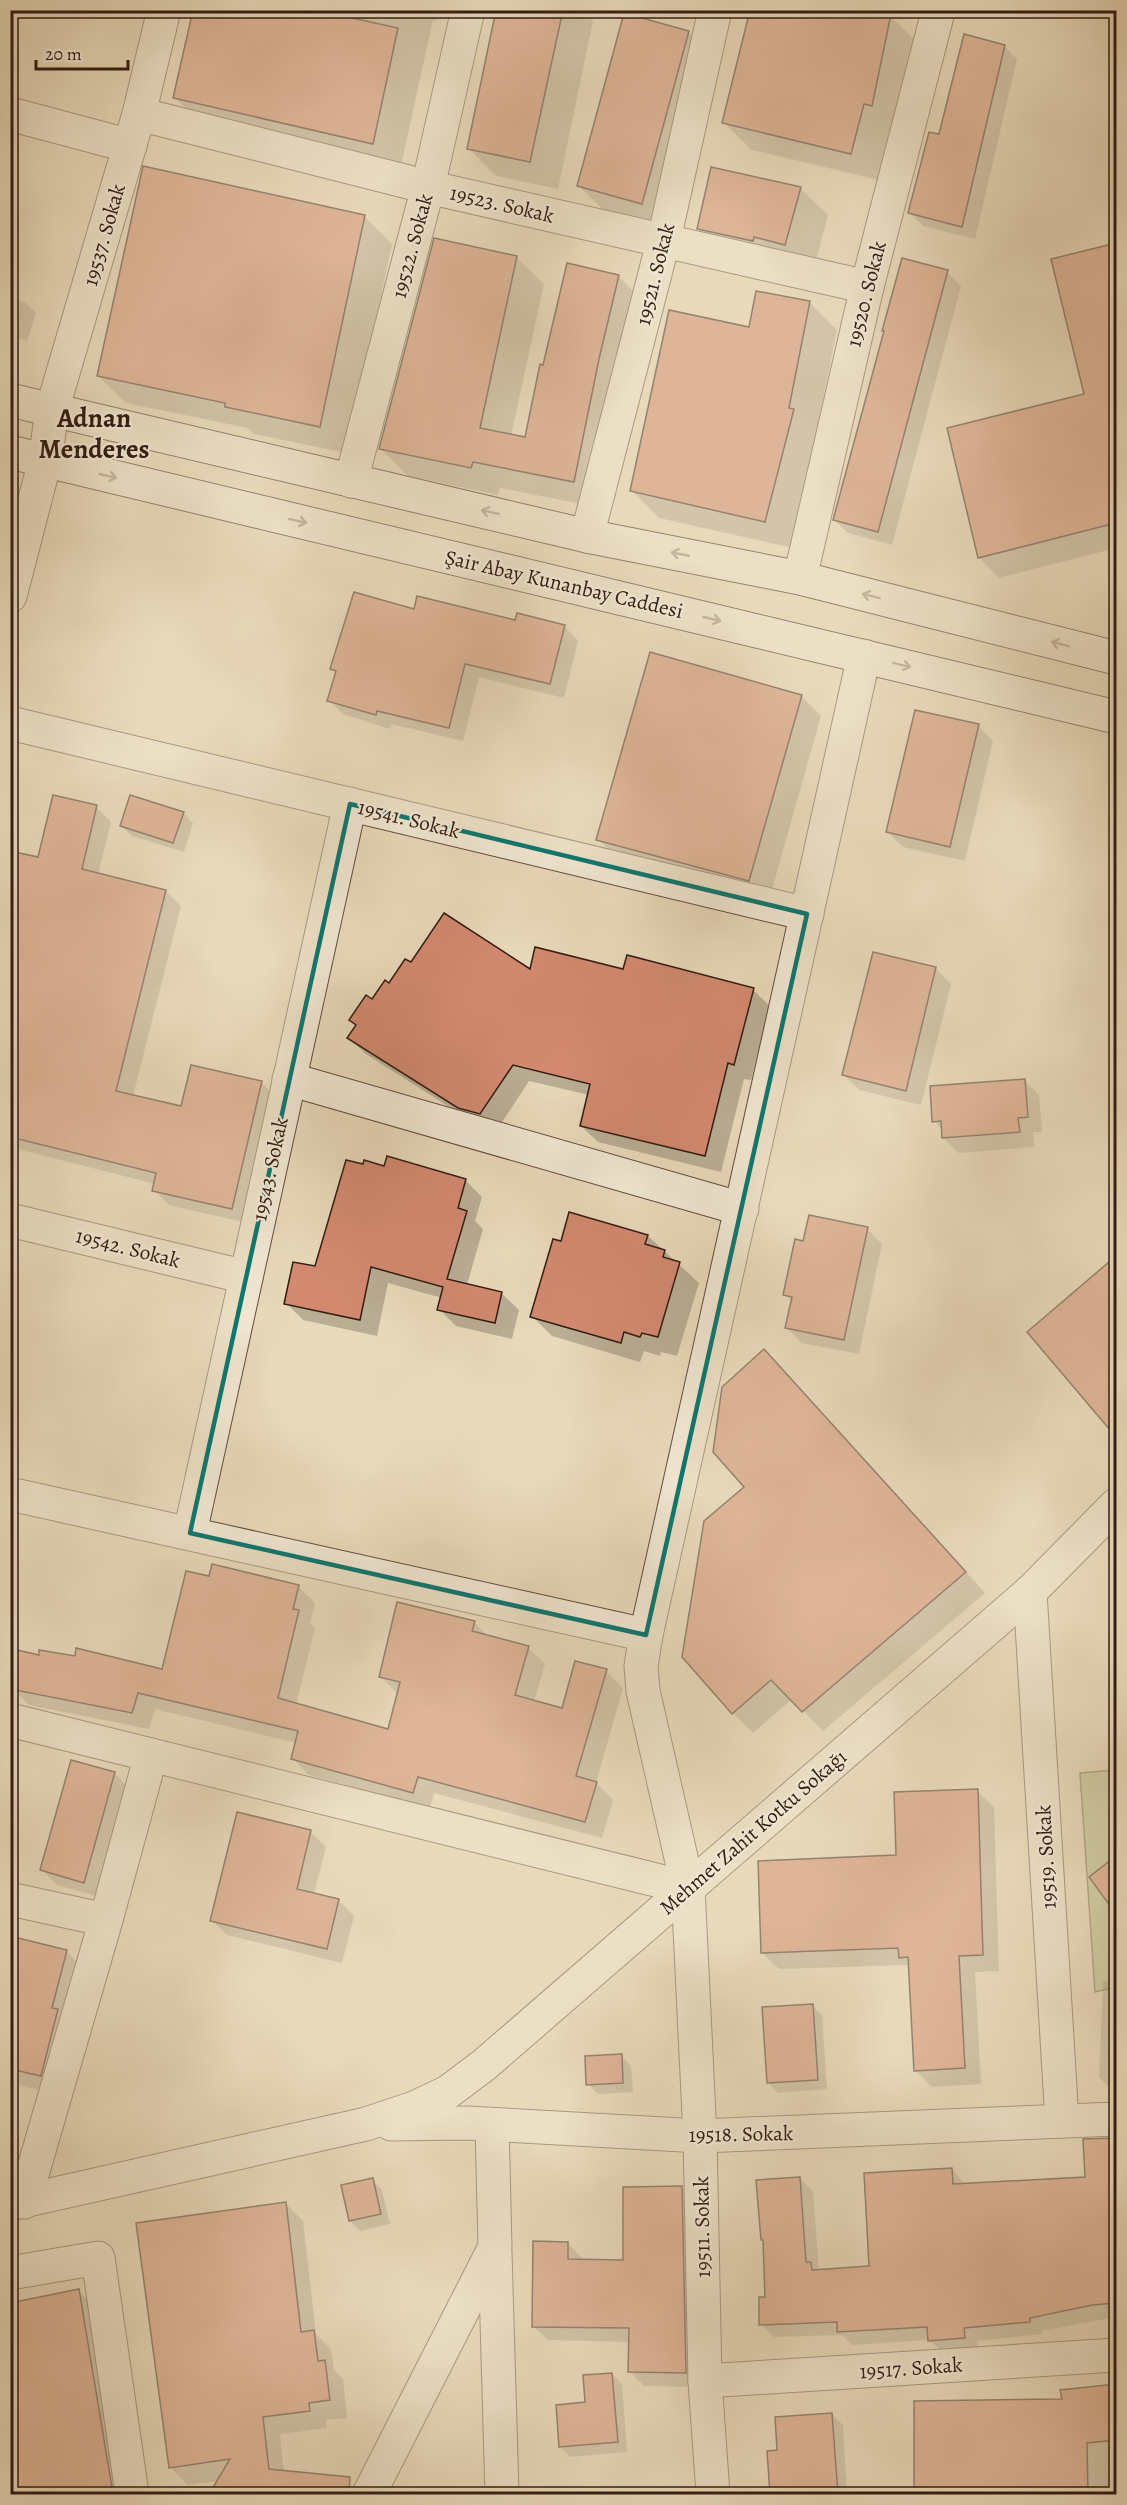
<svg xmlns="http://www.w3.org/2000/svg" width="1127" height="2505" viewBox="0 0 1127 2505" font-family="Alegreya,serif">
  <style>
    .green { fill: #b9be8d; stroke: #766d4f; stroke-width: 1.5 }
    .shadow { fill: #0003 }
    .building { fill: #d28970; stroke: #321c11; stroke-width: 1.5 }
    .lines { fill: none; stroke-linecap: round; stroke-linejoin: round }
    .street-casing { stroke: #604b3b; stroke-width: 35 }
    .secondary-casing { stroke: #321c11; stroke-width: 35 }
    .street { stroke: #f0e6d2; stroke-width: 33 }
    .secondary { stroke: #f0e6d2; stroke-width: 33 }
    .oneway { stroke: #9a8b7b }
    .marked { fill: none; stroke: #0f766e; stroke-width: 4.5; stroke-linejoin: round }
    .labels { text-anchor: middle; stroke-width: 4.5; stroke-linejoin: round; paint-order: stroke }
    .street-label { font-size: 21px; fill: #321c11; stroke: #f0e6d2 }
    .district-label { font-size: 27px; font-weight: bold; fill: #321c11; stroke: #f0e6d2 }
  </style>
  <rect width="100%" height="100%" fill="#e8d9ba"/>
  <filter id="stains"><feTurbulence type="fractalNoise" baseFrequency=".00333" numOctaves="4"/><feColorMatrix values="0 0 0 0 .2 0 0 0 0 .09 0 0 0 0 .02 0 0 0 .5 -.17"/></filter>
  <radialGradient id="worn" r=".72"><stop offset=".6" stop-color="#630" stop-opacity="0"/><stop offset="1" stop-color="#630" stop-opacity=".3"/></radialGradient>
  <!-- green -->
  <path class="green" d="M 1116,1770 L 1116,1987 L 1095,1992 L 1080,1773 Z"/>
  <!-- shadow -->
  <g class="shadow">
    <path d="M 326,10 L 439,10 L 437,21 L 433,20 L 400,170 L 202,125 L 175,98 L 325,14 Z"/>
    <path d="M 498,10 L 582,10 L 593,21 L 558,189 L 496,176 L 468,148 Z"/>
    <path d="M 890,16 L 918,43 L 879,180 L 752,150 L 724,123 Z"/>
    <path d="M 688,32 L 716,60 L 670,230 L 606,213 L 579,186 Z"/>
    <path d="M 1004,46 L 1017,59 L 975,239 L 923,226 L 910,213 L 940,136 Z"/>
    <path d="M 800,188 L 828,215 L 813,272 L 726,256 L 698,229 Z"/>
    <path d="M 364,216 L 392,244 L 347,453 L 254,434 L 248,428 L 126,403 L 98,376 Z"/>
    <path d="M 1116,244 L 1116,548 L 999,578 L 979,558 L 1086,396 L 1053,260 Z"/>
    <path d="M 516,257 L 544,284 L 511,436 L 526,439 L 544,367 L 618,276 L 646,304 L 601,508 L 500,488 L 498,495 L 408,476 L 380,448 Z"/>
    <path d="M 947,272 L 961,286 L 892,545 L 848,533 L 834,520 L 886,332 Z"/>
    <path d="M 10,298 L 26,303 L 36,313 L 27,341 L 10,336 Z"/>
    <path d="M 810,303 L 837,330 L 793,548 L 659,518 L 631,490 L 751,329 Z"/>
    <path d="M 10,492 L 25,505 L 10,552 Z"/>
    <path d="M 415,611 L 564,626 L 578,641 L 564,698 L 479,677 L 463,741 L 391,724 L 390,729 L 343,714 L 329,700 L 337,674 L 332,669 Z"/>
    <path d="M 651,654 L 802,697 L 821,716 L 769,900 L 618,859 L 598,839 Z"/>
    <path d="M 978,726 L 993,741 L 965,861 L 903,847 L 888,832 Z"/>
    <path d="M 96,807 L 111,822 L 98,875 L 166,891 L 181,906 L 133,1096 L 182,1108 L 261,1082 L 276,1097 L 247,1223 L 169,1205 L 154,1190 L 155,1184 L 10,1147 L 10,852 L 39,859 Z"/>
    <path d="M 183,813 L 193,823 L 184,852 L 132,836 L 121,826 Z"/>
    <path d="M 412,964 L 531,972 L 624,970 L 753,990 L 770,1006 L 751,1080 L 744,1079 L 721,1172 L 598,1142 L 581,1126 L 589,1095 L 529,1081 L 497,1130 L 476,1124 L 366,1054 L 349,1038 L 357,1026 L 351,1020 Z"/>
    <path d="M 935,968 L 951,984 L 921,1105 L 859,1090 L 844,1075 Z"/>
    <path d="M 1024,1080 L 1039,1095 L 1042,1132 L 1033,1132 L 1034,1147 L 959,1153 L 943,1138 L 943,1130 L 934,1121 Z"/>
    <path d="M 385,1168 L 465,1180 L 482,1197 L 475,1221 L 483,1229 L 467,1285 L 501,1293 L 519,1310 L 512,1339 L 456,1326 L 439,1309 L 442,1298 L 388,1283 L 377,1336 L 303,1320 L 286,1303 L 316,1268 Z"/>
    <path d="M 867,1229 L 882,1244 L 859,1354 L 802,1343 L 787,1328 L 793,1302 L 785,1295 L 805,1242 Z"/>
    <path d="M 648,1236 L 699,1283 L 677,1356 L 661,1352 L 660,1356 L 644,1351 L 640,1362 L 552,1336 L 532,1316 Z"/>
    <path d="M 1116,1258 L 1116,1433 L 1029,1332 Z"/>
    <path d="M 784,1371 L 985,1593 L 823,1731 L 792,1699 L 753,1733 L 733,1713 L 746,1487 Z"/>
    <path d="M 210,1578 L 298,1586 L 315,1603 L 310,1623 L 315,1628 L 296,1705 L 389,1730 L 398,1694 L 381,1677 L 474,1622 L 489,1637 L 528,1648 L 545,1664 L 534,1702 L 563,1710 L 606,1671 L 623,1688 L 596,1783 L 613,1800 L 602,1838 L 434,1793 L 430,1808 L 309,1775 L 292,1758 L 297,1743 L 155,1709 L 149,1729 L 29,1705 L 12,1688 L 40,1657 L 163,1671 Z"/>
    <path d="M 114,1773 L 129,1788 L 100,1897 L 57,1885 L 42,1870 Z"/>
    <path d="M 977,1791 L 994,1807 L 999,1971 L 975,1972 L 981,2084 L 932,2087 L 915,2070 L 908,1965 L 779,1969 L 762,1953 L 897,1857 Z"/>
    <path d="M 311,1832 L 326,1847 L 314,1894 L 338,1900 L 354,1916 L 342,1963 L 227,1935 L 212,1920 Z"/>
    <path d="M 1116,1858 L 1116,1912 L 1091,1878 Z"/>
    <path d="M 10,1938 L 66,1951 L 86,1971 L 61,2095 L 10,2083 Z"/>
    <path d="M 1103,1981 L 1116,1981 L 1116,2087 L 1109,2087 L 1099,2077 Z"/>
    <path d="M 812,2005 L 822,2015 L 827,2089 L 778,2093 L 768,2083 Z"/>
    <path d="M 621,2056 L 631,2066 L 633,2092 L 598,2094 L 588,2084 Z"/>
    <path d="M 1116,2139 L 1116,2317 L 1042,2331 L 1043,2334 L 977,2341 L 978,2351 L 943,2353 L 930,2340 L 852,2345 L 842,2335 L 774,2337 L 761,2324 L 766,2298 L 765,2242 L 762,2240 L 799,2178 L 813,2191 L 819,2271 L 870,2267 L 952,2169 L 965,2184 L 1087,2179 L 1085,2141 Z"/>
    <path d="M 372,2180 L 382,2190 L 390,2224 L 360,2231 L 350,2221 Z"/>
    <path d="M 682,2188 L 696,2202 L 700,2387 L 644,2386 L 630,2372 L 630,2342 L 548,2340 L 533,2326 L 568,2243 L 582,2258 L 582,2261 L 624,2261 Z"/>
    <path d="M 285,2203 L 303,2221 L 316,2334 L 331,2349 L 334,2370 L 343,2379 L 347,2418 L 326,2420 L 327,2428 L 280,2434 L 284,2472 L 330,2493 L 329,2494 L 211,2494 L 219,2481 L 188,2485 L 170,2467 Z"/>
    <path d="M 79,2291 L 95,2308 L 127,2494 L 10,2494 L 10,2304 Z"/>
    <path d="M 612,2374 L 622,2384 L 627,2452 L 570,2457 L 560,2447 L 587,2403 Z"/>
    <path d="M 1116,2385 L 1116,2494 L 772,2494 L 769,2452 L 778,2451 L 832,2414 L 843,2425 L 847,2494 L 916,2487 L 1064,2400 L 1062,2391 Z"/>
  </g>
  <!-- building -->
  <g class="building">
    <path d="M 193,10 L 316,10 L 398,28 L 373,144 L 173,98 Z"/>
    <path d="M 496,10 L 563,10 L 530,162 L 467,149 Z"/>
    <path d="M 750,10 L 873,10 L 891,14 L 872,106 L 864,104 L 851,154 L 722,123 Z"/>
    <path d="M 624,13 L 689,31 L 642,204 L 577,186 Z"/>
    <path d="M 964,34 L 1005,45 L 962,227 L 908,213 L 929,132 L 939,134 Z"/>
    <path d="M 143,166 L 365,215 L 320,427 L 225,407 L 225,403 L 97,376 Z"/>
    <path d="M 711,167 L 801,187 L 785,245 L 754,237 L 753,241 L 697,229 Z"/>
    <path d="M 434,238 L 517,256 L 480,428 L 525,437 L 540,364 L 543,365 L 567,263 L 619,275 L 599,359 L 574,482 L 473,462 L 471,468 L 379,449 Z"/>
    <path d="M 1116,243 L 1116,523 L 978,558 L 947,428 L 1084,394 L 1051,259 Z"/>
    <path d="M 902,258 L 948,270 L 878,532 L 833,520 L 884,331 L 882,331 Z"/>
    <path d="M 756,291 L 810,301 L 789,408 L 794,409 L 765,522 L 630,491 L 669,310 L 749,327 Z"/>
    <path d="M 354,592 L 414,609 L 417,596 L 515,620 L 517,613 L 565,625 L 550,684 L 465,664 L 449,728 L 377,711 L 376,715 L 327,701 L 336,671 L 330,669 Z"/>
    <path d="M 650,652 L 802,695 L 749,881 L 596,840 Z"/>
    <path d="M 915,710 L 979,724 L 950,847 L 886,832 Z"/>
    <path d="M 53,795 L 97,805 L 82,869 L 166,890 L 116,1091 L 181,1106 L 191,1065 L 262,1081 L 232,1209 L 152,1191 L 156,1173 L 10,1137 L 10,851 L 38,857 Z"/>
    <path d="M 130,795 L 184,812 L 173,843 L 120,826 Z"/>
    <path d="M 444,913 L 530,969 L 535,947 L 623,969 L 627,955 L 754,988 L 734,1065 L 728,1063 L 705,1156 L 580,1126 L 590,1084 L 513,1065 L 480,1114 L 458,1108 L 347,1038 L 356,1025 L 349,1020 L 366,995 L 372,999 L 385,980 L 389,983 L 405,959 L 411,962 Z"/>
    <path d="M 873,952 L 936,967 L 906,1091 L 842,1075 Z"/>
    <path d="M 1025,1079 L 1028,1117 L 1018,1118 L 1020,1132 L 942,1138 L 941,1121 L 932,1122 L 930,1086 Z"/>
    <path d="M 387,1156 L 466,1179 L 458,1208 L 467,1211 L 447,1279 L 502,1292 L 495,1323 L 437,1310 L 443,1287 L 371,1267 L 360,1320 L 284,1304 L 293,1262 L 315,1266 L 346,1160 L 363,1164 L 364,1160 L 384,1166 Z"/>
    <path d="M 569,1212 L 648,1235 L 645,1244 L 665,1250 L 663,1257 L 680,1262 L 658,1337 L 642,1333 L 640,1337 L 624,1332 L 621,1343 L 530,1317 L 553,1239 L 561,1241 Z"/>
    <path d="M 809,1215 L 868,1227 L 844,1340 L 785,1328 L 792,1297 L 783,1295 L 795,1239 L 803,1241 Z"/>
    <path d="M 1116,1256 L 1116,1437 L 1027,1332 Z"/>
    <path d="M 764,1349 L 966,1572 L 802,1712 L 771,1680 L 732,1714 L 682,1657 L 704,1521 L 744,1487 L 713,1452 L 722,1387 Z"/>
    <path d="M 212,1564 L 299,1585 L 293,1609 L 299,1610 L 278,1698 L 388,1729 L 400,1682 L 379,1677 L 397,1602 L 475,1621 L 472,1631 L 529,1646 L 515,1695 L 562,1708 L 575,1661 L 607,1669 L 576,1776 L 597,1782 L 585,1822 L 418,1777 L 413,1793 L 291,1759 L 298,1731 L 138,1693 L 132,1713 L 10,1689 L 17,1650 L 39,1655 L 39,1650 L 75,1656 L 76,1648 L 162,1669 L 186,1571 L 209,1576 Z"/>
    <path d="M 71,1760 L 115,1772 L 84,1883 L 40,1870 Z"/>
    <path d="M 978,1789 L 983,1955 L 959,1956 L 965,2068 L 914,2071 L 908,1957 L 899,1958 L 898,1948 L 761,1953 L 758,1861 L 896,1855 L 894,1792 Z"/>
    <path d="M 237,1812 L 311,1830 L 297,1889 L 339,1899 L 327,1949 L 210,1921 Z"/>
    <path d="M 1116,1856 L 1116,1914 L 1089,1877 Z"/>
    <path d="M 10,1936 L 67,1950 L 52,2008 L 58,2009 L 41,2076 L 10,2069 Z"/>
    <path d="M 813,2004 L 818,2080 L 767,2083 L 762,2007 Z"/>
    <path d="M 622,2054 L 623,2083 L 586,2085 L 585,2056 Z"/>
    <path d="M 1116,2138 L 1116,2303 L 1092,2305 L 1030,2318 L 1030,2322 L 964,2328 L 965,2338 L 928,2341 L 927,2327 L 837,2332 L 837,2322 L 759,2325 L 759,2297 L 765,2297 L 763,2240 L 761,2240 L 756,2180 L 800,2177 L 806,2262 L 811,2262 L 812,2270 L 869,2266 L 864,2173 L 952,2168 L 953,2184 L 1085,2177 L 1083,2139 Z"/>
    <path d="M 373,2178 L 381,2214 L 349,2221 L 341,2185 Z"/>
    <path d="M 682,2186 L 686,2373 L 628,2372 L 629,2328 L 532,2327 L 533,2241 L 568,2242 L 568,2259 L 623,2260 L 623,2187 Z"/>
    <path d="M 286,2202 L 301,2332 L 314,2330 L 318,2361 L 325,2360 L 330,2400 L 309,2403 L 310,2411 L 263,2417 L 269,2469 L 350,2477 L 349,2494 L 209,2494 L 230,2459 L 169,2468 L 136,2223 Z"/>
    <path d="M 79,2289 L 113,2494 L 10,2494 L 10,2303 Z"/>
    <path d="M 612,2373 L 618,2442 L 559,2447 L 556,2405 L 585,2402 L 583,2375 Z"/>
    <path d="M 1116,2384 L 1116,2440 L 1087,2443 L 1088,2494 L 914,2494 L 914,2401 L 1062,2399 L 1060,2390 Z"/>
    <path d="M 832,2413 L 838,2494 L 770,2494 L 767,2451 L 777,2450 L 775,2417 Z"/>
  </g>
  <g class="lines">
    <defs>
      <g id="street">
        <path d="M 10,114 L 130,146"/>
        <path d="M 139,114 L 428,187 L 867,287"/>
        <path d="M 351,481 L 428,187 L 468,10"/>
        <path d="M 587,536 L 664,239 L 715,10"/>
        <path d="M 800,578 L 867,287 L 938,12"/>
        <path d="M 10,596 L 45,461 L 52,410 L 139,114 L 164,10"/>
        <path d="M 10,723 L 807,914"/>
        <path d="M 289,1079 L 742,1209"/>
        <path d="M 10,1220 L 246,1277"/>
        <path d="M 10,1494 L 646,1635 L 641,1666 L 643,1691 L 688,1888 L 700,2136 L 705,2381 L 713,2494"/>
        <path d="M 190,1533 L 350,804"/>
        <path d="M 1030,1592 L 1062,2121"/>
        <path d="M 646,1635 L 864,656"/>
        <path d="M 10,1720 L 688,1888"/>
        <path d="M 10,1899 L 106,1920 L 151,1755"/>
        <path d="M 391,2124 L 467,2123 L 700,2136 L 1116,2119"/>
        <path d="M 24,2202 L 106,1920"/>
        <path d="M 10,2204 L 366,2124 L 414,2108 L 448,2092 L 484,2065 L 1030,1592 L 1116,1505"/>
        <path d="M 495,2252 L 502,2494"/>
        <path d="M 10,2273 L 98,2258 L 132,2494"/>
        <path d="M 705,2381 L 1116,2355"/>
        <path d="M 369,2494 L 495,2247 L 492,2126"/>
      </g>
      <g id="secondary">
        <path d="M 10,400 L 587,536 L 800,578 L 1116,658"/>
        <path d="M 10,452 L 1116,717"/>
      </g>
    </defs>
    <!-- street casing -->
    <use href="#street" class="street-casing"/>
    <!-- secondary casing -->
    <use href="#secondary" class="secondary-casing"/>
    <!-- street -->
    <use href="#street" class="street"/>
    <!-- secondary -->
    <use href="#secondary" class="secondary"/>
  </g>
  <!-- one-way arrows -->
  <defs><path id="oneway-shaft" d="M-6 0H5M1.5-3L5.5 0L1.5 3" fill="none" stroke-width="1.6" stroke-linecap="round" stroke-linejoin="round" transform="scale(1.5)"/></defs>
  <g class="oneway">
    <use href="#oneway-shaft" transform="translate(108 476) rotate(13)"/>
    <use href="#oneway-shaft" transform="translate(490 512) rotate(-167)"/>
    <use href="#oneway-shaft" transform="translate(298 521) rotate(13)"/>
    <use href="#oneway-shaft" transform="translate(680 554) rotate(-169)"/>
    <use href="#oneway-shaft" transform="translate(871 596) rotate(-166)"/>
    <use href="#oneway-shaft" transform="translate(712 619) rotate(13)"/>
    <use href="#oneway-shaft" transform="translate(1060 644) rotate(-166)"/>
    <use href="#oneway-shaft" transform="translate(902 665) rotate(14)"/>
  </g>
  <!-- marked area -->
  <path d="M0 0H1127V2505H0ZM 350,804 L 807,914 L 646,1635 L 190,1533 Z" fill="#e8d9ba" fill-opacity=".55" fill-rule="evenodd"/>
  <path class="marked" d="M 350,804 L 807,914 L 646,1635 L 190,1533 Z"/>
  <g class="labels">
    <!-- street labels -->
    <g class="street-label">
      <text transform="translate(502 204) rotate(13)" y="7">19523. Sokak</text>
      <text transform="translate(104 235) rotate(-74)" y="7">19537. Sokak</text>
      <text transform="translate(412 246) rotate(-75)" y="7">19522. Sokak</text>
      <text transform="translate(655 274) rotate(-76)" y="7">19521. Sokak</text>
      <text transform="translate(866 294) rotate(-76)" y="7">19520. Sokak</text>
      <text transform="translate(564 584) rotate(13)" y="7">Şair Abay Kunanbay Caddesi</text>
      <text transform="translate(409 819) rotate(14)" y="7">19541. Sokak</text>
      <text transform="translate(270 1169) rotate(-78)" y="7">19543. Sokak</text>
      <text transform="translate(128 1248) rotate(14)" y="7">19542. Sokak</text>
      <text transform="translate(753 1832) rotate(-41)" y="7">Mehmet Zahit Kotku Sokağı</text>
      <text transform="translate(1046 1857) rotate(-93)" y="7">19519. Sokak</text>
      <text transform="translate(741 2134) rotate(-1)" y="7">19518. Sokak</text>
      <text transform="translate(702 2227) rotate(-91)" y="7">19511. Sokak</text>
      <text transform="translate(911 2368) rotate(-4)" y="7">19517. Sokak</text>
    </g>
    <!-- district labels -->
    <g class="district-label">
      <text x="94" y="427">Adnan<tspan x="94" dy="31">Menderes</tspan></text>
    </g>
  </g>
  <!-- margin -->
  <rect width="1127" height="2505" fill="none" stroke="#e8d9ba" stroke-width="36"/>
  <rect x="12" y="12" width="1103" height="2481" fill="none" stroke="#321c11" stroke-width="3"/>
  <rect x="18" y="18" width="1091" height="2469" fill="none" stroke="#321c11" stroke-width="1.5"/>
  <!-- scale -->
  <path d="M36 60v9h92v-9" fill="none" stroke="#321c11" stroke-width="3"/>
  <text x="45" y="60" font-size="18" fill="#321c11" stroke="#f0e6d2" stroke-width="4.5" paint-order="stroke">20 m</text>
  <rect width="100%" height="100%" filter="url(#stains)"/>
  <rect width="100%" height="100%" fill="url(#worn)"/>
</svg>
